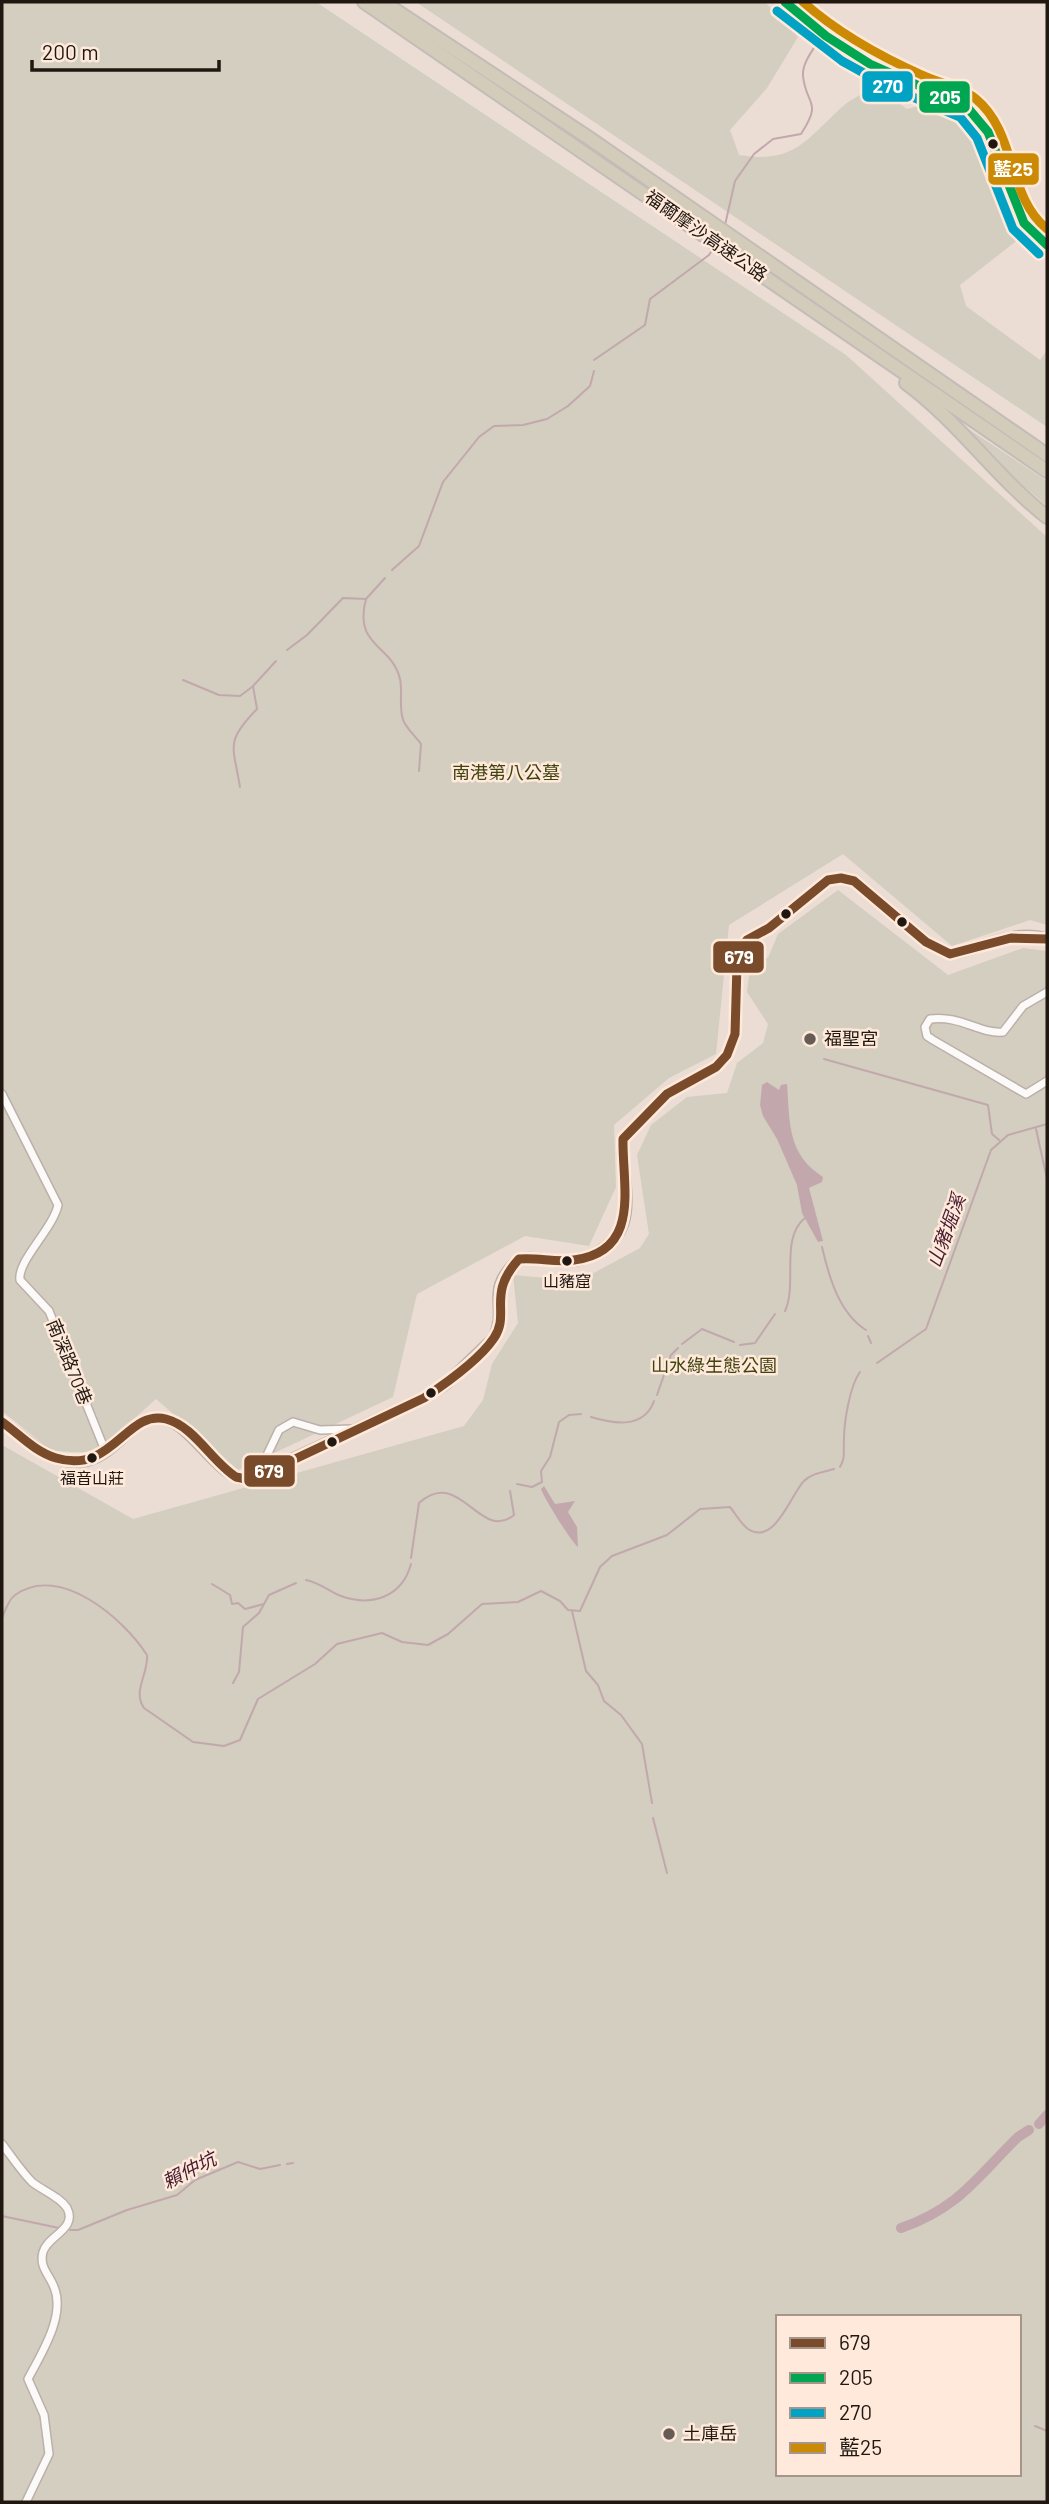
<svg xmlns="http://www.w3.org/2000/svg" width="1049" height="2504" viewBox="0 0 1049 2504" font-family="Barlow,'Noto Sans TC',sans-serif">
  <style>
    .green { fill: #d3cebf; fill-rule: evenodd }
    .water { fill: #c2a8ad }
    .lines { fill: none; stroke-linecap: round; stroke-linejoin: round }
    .stream { stroke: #c2a8ad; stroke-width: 2 }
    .river { stroke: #c2a8ad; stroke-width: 10 }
    .minor-casing { stroke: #bcb0aa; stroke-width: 10 }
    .secondary-casing { stroke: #bcb0aa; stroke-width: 13 }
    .motorway-casing { stroke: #c3bcb7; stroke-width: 16 }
    .minor { stroke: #fcfaf9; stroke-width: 7 }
    .secondary { stroke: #efebe7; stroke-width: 10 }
    .motorway { stroke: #d4ccbb; stroke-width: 12 }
    .bus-1-casing { stroke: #fee9db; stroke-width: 14 }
    .bus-2-casing { stroke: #fee9db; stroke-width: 14 }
    .bus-3-casing { stroke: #fee9db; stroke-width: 14 }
    .bus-4-casing { stroke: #fee9db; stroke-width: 14 }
    .bus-1 { stroke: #7a4b2a; stroke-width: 9 }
    .bus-2 { stroke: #00a651; stroke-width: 9 }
    .bus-3 { stroke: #02a2c5; stroke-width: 9 }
    .bus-4 { stroke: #cc8903; stroke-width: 9 }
    .bus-dot { fill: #201711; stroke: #fee9db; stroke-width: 2.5 }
    .poi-dot { fill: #675c55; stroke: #fee9db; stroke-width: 2.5 }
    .labels { text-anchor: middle; stroke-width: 5; stroke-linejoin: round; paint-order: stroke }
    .bus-label { font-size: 16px; fill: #201711; stroke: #fee9db }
    .street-label { font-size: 18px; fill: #201711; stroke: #fee9db }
    .park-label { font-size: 18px; fill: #41430f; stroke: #fee9db }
    .poi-label { font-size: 18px; fill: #201711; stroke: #fee9db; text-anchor: start }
    .water-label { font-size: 19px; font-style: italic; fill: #471b2e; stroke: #fee9db }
    .line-badge { stroke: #fee9db; stroke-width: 2.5 }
    .badge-label { font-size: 19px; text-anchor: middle; font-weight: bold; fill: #fff }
  </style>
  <rect width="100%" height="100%" fill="#ebddd4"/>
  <!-- green -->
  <g class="green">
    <path d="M 2,2 L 316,2 L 846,355 L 1047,537 L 1047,925 L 1030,920 L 952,946 L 843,854 L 729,925 L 716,1054 L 669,1078 L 614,1125 L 616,1187 L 589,1246 L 525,1236 L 417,1294 L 393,1397 L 238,1470 L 156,1399 L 96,1453 L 52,1451 L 2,1411 Z"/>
    <path d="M 416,2 L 765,2 L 798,37 L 767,88 L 730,130 L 739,155 C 794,164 806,140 842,107 C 851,99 864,93 875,86 L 907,109 L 935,102 L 976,122 L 993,196 L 1024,235 L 960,285 L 966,306 L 1040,360 L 1047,350 L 1047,427 Z"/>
    <path d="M 967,428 L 1047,481 L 1047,506 L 1006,471 Z"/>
    <path d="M 838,890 L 948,975 L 1023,948 L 1047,951 L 1047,2502 L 2,2502 L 2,1445 L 133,1519 L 464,1426 L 483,1400 L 492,1364 L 518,1323 L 513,1275 L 579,1281 L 640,1248 L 649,1234 L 637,1155 L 651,1125 L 687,1097 L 727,1093 L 737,1063 L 763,1043 L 768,1024 L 747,992 L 752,953 L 768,958 L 778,934 ZM 778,2317 L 1019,2317 L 1019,2474 L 778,2474 Z"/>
  </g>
  <!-- water -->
  <g class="water">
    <path d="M 767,1082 L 779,1090 L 781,1085 L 787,1084 C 790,1123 787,1154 823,1177 L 822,1182 L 809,1188 L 823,1241 L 818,1242 L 802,1213 L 797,1185 L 777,1139 L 763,1116 L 760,1105 L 762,1085 Z"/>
    <path d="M 544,1486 L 555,1504 L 575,1501 L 568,1512 L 577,1527 L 578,1547 C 572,1543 544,1498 541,1489 Z"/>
  </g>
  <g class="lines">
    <!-- stream -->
    <g class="stream">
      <path d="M 725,225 L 735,181 L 754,154 L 773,139 L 801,134 C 823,100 806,106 803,76 C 802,63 813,50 819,40"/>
      <path d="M 594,360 L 645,325 L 650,299 L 709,255 L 713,249"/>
      <path d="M 392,570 L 419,546 L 443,482 L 479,437 L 494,426 L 523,425 L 547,419 L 568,406 L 590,386 L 594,371"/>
      <path d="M 366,599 C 353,647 392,644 400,679 C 403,692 398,710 404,722 C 408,730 416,737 421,744 L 419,771"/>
      <path d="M 287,650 L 307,635 L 343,598 L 366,599 L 385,578"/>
      <path d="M 183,680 L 219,695 L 240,696 L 252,687"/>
      <path d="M 240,787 C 233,745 225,742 257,709 L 253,686 L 276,661"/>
      <path d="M 824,1059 L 988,1105 L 992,1134 L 999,1140"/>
      <path d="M 1036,1129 L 1047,1179"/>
      <path d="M 822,1247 C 829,1277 839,1313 866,1330"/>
      <path d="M 785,1311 C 798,1283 779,1238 806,1217"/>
      <path d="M 868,1336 L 871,1343"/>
      <path d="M 682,1344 L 702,1329 L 734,1342"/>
      <path d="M 740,1345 L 755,1343 L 775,1314"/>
      <path d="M 877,1363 L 926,1329 L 991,1150 L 1008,1135 L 1047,1124"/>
      <path d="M 657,1395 L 671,1355 L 678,1348"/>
      <path d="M 591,1417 C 614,1424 644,1429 654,1401"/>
      <path d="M 840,1467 C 846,1457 843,1451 844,1439 C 844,1422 850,1385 860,1372"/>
      <path d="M 517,1484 L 532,1487 L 542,1482 L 541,1471 L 550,1457 L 559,1422 L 569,1415 L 581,1414"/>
      <path d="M 411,1558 L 419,1503 C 460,1466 480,1543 514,1515 L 510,1491"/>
      <path d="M 306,1580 C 320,1583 329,1591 341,1596 C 372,1607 402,1597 411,1564"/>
      <path d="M 212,1584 L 230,1595 L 232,1604 L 238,1603 L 245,1609 L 264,1604"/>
      <path d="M 572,1611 L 586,1671 L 598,1685 L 604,1701 L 621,1715 L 642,1744 L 652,1803"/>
      <path d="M 2,1618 C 5,1610 9,1599 15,1595 C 60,1563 124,1619 147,1655 C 149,1673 132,1691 144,1708 L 193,1742 L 224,1746 L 240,1740 L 258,1699 L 315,1664 L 337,1644 L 382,1633 L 402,1642 L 428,1645 L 448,1634 L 482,1604 L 518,1602 L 541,1591 L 560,1601 L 568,1610 L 580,1611 L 600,1567 L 612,1556 L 667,1535 L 700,1509 L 730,1507 C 735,1513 741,1524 748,1529 C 775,1547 792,1492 804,1481 C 812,1473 824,1472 834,1469"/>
      <path d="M 233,1683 L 239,1672 L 243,1627 L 259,1613 L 269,1595 L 296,1583"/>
      <path d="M 653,1818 L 667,1873"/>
      <path d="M 287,2164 L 293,2163"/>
      <path d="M 2,2216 L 59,2228"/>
      <path d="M 70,2230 L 78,2230 L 127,2210 L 177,2195 L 195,2180 L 238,2162 L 260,2169 L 280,2165"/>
      <path d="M 1035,2426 L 1047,2431"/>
    </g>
    <!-- river -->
    <g class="river">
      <path d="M 1039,2124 L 1047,2115"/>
      <path d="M 901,2228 C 959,2208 977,2177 1018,2137 L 1029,2130"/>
    </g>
    <defs>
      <g id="minor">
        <path d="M 785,2 C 837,53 900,81 967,107 C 1004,136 1000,185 1024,223 C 1029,232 1039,238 1047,245"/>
        <path d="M 800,15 L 810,2"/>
        <path d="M 1047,992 L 1023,1006 L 1003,1032 C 979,1034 961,1015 930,1019 L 925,1027 L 927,1036 L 933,1040 L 1026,1094 L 1047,1081"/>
        <path d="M 2,1094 L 58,1205 C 53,1229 17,1261 20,1280 L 49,1311 L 106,1453"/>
        <path d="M 257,1476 L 279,1430 L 293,1422 L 320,1430 L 354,1429"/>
        <path d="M 2,2144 C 12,2157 21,2171 32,2182 C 43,2191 59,2196 67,2208 C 78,2229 47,2236 43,2252 C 39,2267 49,2274 54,2287 C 66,2316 41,2354 28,2379 L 44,2415 L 49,2454 L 26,2502"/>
      </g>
      <path id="secondary" d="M 2,1422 C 19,1433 36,1451 56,1458 C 115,1478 125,1409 165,1419 C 193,1426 219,1479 246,1479 C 254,1479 264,1473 271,1469 L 424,1398 L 446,1384 L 494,1338 C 509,1305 483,1292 519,1259 C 536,1256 550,1262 567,1261 C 581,1261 596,1255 607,1246 C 640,1220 620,1175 623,1139 L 667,1094 L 716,1067 L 727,1055 L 735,1034 L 737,965 L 741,948 L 747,940 L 769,928 L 828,880 L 841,878 L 854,881 L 926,942 L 950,954 C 983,949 1014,928 1047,939"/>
      <g id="motorway">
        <path d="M 364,2 L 1047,471"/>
        <path d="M 383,2 L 589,138 L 1047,455"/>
        <path d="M 906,383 C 959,422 996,477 1047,517"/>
      </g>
    </defs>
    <!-- minor casing -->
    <use href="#minor" class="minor-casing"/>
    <!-- secondary casing -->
    <use href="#secondary" class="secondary-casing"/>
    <!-- motorway casing -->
    <use href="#motorway" class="motorway-casing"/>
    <!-- minor -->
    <use href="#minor" class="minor"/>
    <!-- secondary -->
    <use href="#secondary" class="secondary"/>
    <!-- motorway -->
    <use href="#motorway" class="motorway"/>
    <defs>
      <path id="bus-1" d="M 2,1422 C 19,1434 35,1452 56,1458 C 113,1475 126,1409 166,1419 C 194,1426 212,1462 236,1477 L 246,1479 L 259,1476 L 424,1398 C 445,1384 480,1359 494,1338 C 511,1313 486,1295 519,1259 C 537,1257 556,1263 574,1260 C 642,1251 622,1186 623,1139 L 667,1094 L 716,1067 L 727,1055 L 735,1034 L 737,965 L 741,948 L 747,940 L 769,928 L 828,880 L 841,878 L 854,881 L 926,942 L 950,954 L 1011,938 L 1047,939"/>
      <path id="bus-2" d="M 785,2 L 826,36 L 870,64 L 967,107 L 988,132 L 1024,223 L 1047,245"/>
      <path id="bus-3" d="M 777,11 L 842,61 L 889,87 L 960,117 L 977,138 L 1013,229 L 1039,254"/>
      <path id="bus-4" d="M 803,2 C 838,33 879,56 922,75 C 938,83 962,87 976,99 C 1017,133 1007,197 1047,229"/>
    </defs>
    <!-- bus-1 casing -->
    <use href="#bus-1" class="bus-1-casing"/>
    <!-- bus-2 casing -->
    <use href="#bus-2" class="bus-2-casing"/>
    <!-- bus-3 casing -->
    <use href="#bus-3" class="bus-3-casing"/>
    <!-- bus-4 casing -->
    <use href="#bus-4" class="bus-4-casing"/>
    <!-- bus-1 -->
    <use href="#bus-1" class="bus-1"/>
    <!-- bus-2 -->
    <use href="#bus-2" class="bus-2"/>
    <!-- bus-3 -->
    <use href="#bus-3" class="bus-3"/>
    <!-- bus-4 -->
    <use href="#bus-4" class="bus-4"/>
  </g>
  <!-- markers -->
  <g class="bus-dot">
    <circle cx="993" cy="144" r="6"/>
    <circle cx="786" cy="914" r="6"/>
    <circle cx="902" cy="922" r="6"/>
    <circle cx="567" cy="1261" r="6"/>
    <circle cx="431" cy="1393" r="6"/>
    <circle cx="332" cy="1442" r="6"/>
    <circle cx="92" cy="1458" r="6"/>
  </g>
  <g class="poi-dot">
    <circle cx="810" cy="1039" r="7"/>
    <circle cx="669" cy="2434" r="7"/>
  </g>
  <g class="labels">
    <!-- bus labels -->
    <g class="bus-label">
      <text x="567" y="1287">山豬窟</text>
      <text x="92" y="1484">福音山莊</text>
    </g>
    <!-- street labels -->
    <g class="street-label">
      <text transform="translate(706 236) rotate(35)" y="6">福爾摩沙高速公路</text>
      <text transform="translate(69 1362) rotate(68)" y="6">南深路70巷</text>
    </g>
    <!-- park labels -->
    <g class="park-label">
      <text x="506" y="779">南港第八公墓</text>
      <text x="714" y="1372">山水綠生態公園</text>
    </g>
    <!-- poi labels -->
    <g class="poi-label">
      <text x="824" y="1045">福聖宮</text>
      <text x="683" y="2440">土庫岳</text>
    </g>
    <!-- water labels -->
    <g class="water-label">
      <text transform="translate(946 1231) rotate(-70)" y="7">山豬堀溪</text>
      <text transform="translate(189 2170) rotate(-27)" y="7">賴仲坑</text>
    </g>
  </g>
  <g class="line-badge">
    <rect x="861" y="70" width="53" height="33" rx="7" fill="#02a2c5"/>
    <rect x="918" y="80" width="53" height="34" rx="7" fill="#00a651"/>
    <rect x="987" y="152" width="53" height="34" rx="7" fill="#cc8903"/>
    <rect x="712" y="940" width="53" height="34" rx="7" fill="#7a4b2a"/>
    <rect x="243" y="1454" width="53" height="34" rx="7" fill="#7a4b2a"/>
  </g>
  <g class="badge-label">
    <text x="888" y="93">270</text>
    <text x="945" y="104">205</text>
    <text x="1013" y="176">藍25</text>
    <text x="739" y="964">679</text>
    <text x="269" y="1478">679</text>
  </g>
  <!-- border -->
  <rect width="1049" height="2504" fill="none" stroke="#201711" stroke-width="7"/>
  <!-- legend -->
  <rect x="776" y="2315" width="245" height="161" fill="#fee9db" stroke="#a5958a" stroke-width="2"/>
  <rect x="790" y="2338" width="35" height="10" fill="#7a4b2a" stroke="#a5958a" stroke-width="2"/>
  <text x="839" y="2350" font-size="21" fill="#201711">679</text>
  <rect x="790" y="2373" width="35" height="10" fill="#00a651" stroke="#a5958a" stroke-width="2"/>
  <text x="839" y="2385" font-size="21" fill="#201711">205</text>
  <rect x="790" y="2408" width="35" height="10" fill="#02a2c5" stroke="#a5958a" stroke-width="2"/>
  <text x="839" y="2420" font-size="21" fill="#201711">270</text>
  <rect x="790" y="2443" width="35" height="10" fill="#cc8903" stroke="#a5958a" stroke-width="2"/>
  <text x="839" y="2455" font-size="21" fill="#201711">藍25</text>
  <!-- scale -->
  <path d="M32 60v10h187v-10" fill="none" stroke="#201711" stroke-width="3.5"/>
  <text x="42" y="60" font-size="21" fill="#201711" stroke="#fee9db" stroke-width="5" paint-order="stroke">200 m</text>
</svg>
